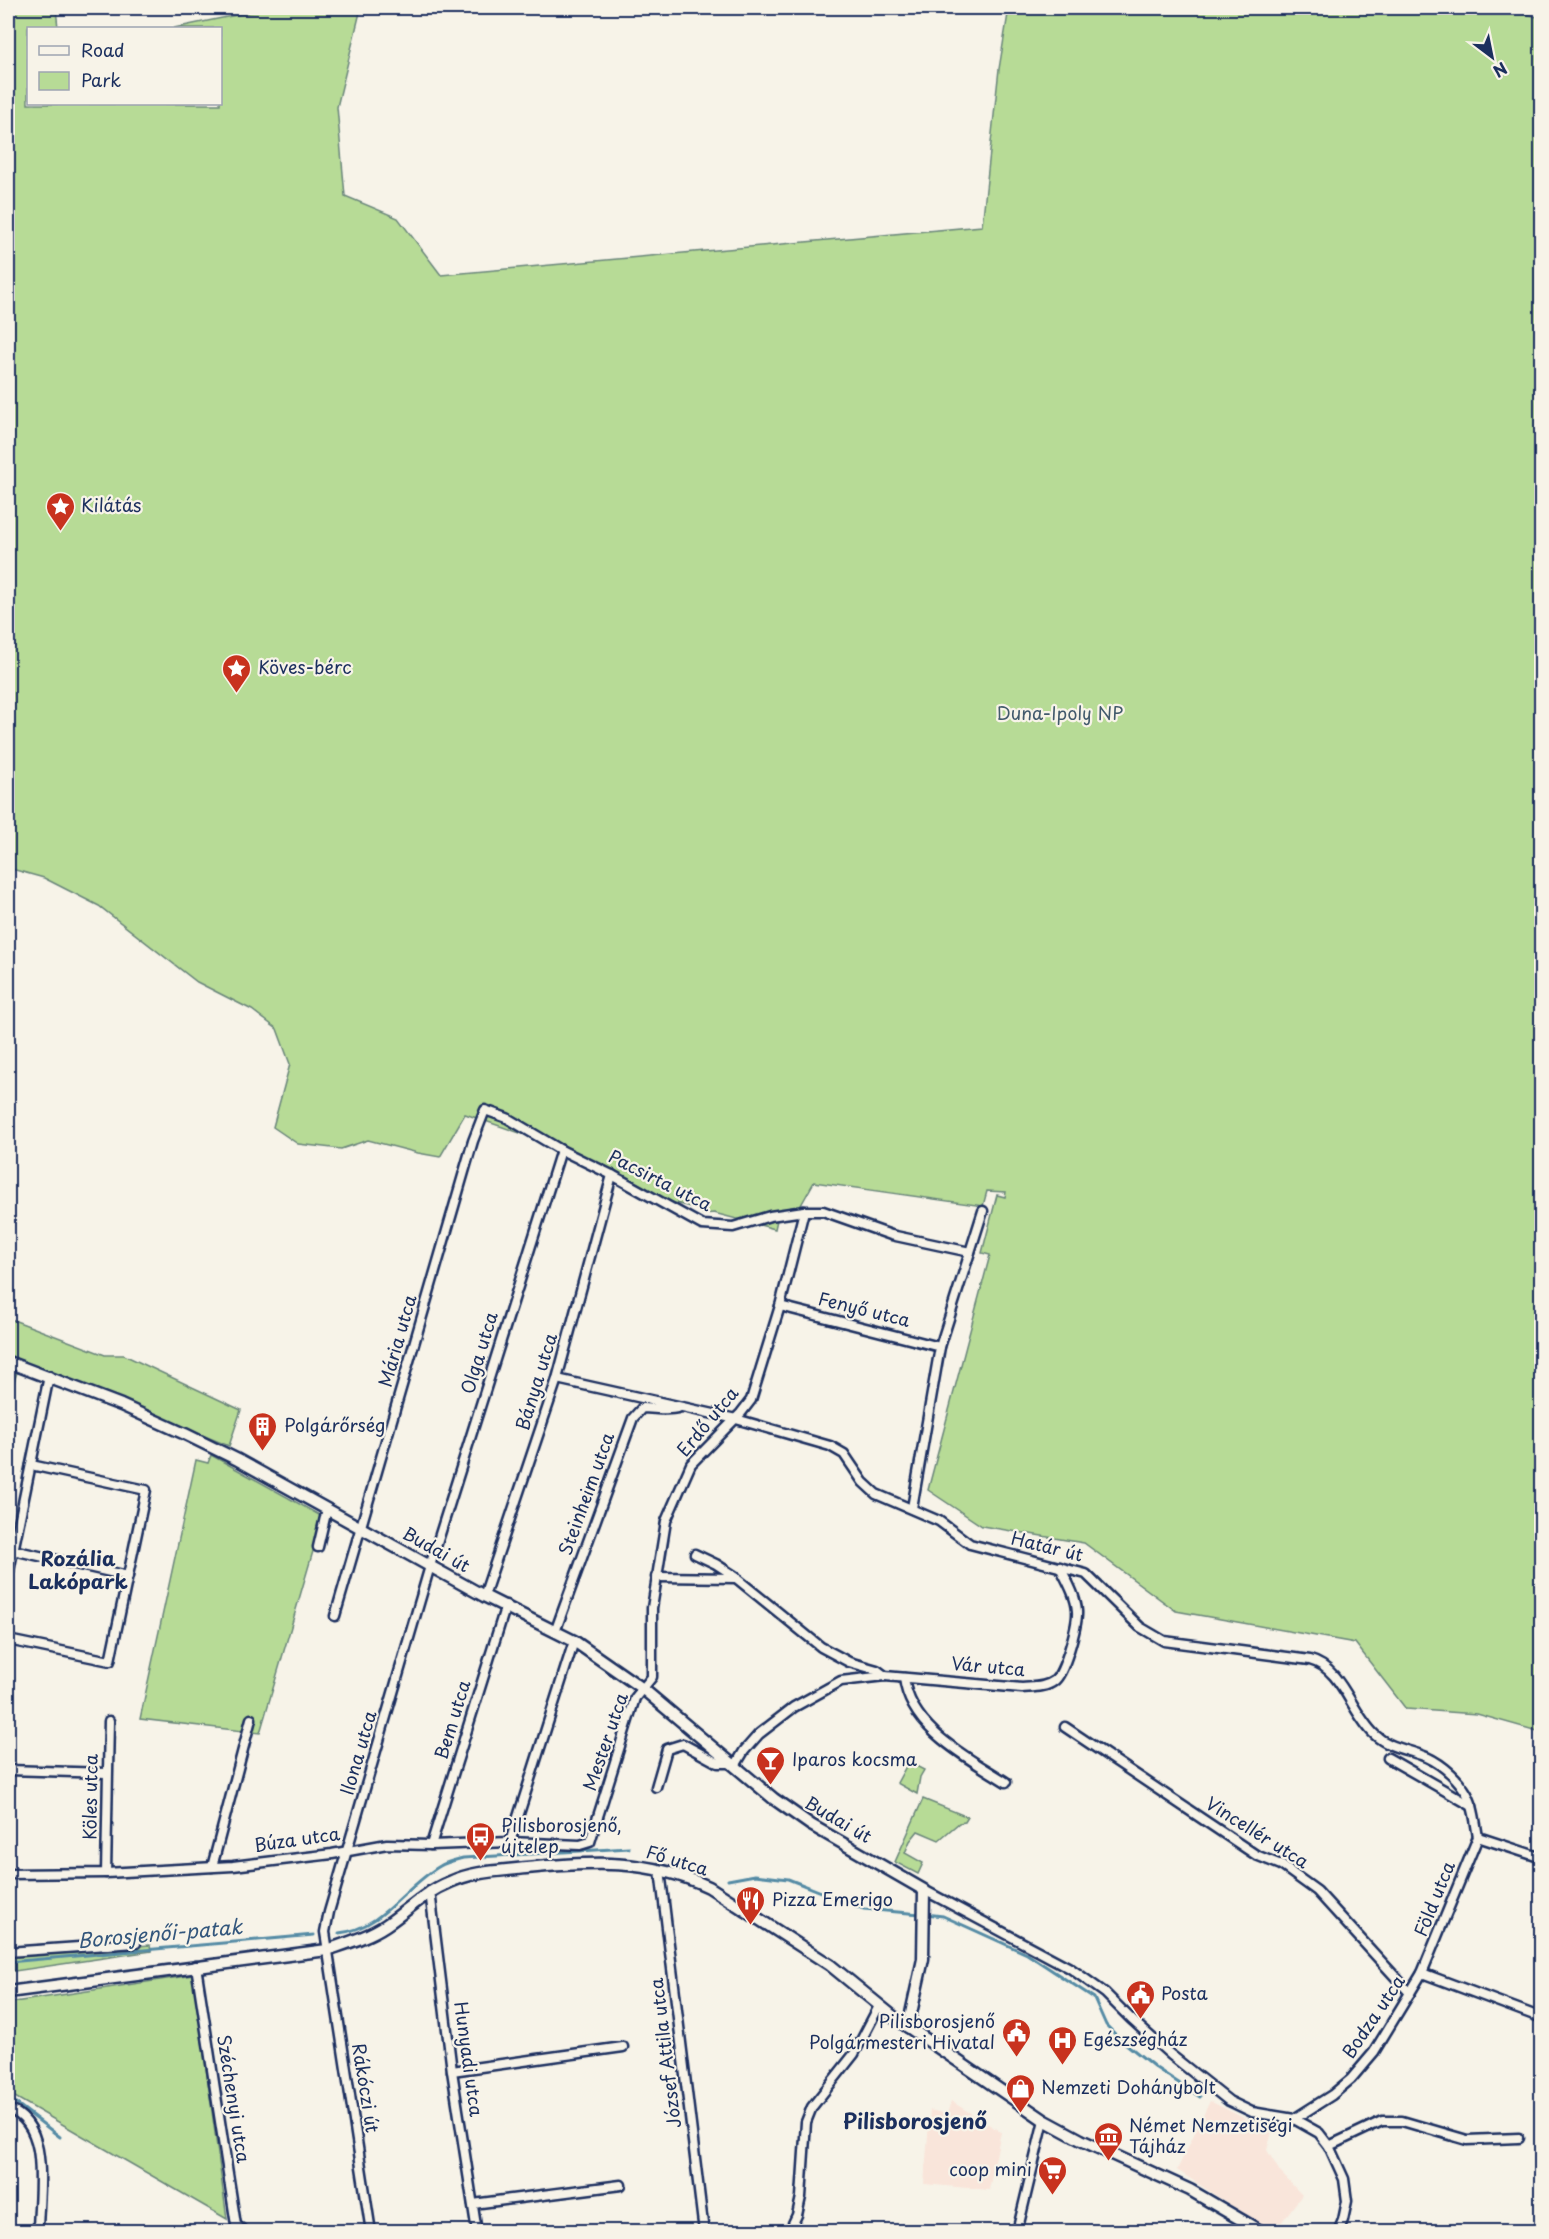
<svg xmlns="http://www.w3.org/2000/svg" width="1549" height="2239" viewBox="0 0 1549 2239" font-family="'Playpen Sans',sans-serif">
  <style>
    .built { fill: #f9e5da }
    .green { fill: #b7db96; stroke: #69857a; stroke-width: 1.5 }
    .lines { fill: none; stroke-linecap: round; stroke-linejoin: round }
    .stream { stroke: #548ba5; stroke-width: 3 }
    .street-casing { stroke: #1b2f5e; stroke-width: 13 }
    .secondary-casing { stroke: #1b2f5e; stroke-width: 15 }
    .street { stroke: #f7f3e8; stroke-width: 8 }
    .secondary { stroke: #f7f3e8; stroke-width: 10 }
    .labels { text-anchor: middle; stroke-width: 4.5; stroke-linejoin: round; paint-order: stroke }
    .poi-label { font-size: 18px; fill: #1b2f5e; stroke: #f7f3e8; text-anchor: start }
    .park-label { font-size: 18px; fill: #425a6c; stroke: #f7f3e8 }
    .street-label { font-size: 18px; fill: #1b2f5e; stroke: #f7f3e8 }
    .neighbourhood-label { font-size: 20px; font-weight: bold; fill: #1b2f5e; stroke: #f7f3e8 }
    .water-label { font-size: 20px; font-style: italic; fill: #33567c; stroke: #f7f3e8 }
    .quarter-label { font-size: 21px; font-weight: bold; fill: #1b2f5e; stroke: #f7f3e8 }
  </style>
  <rect width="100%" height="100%" fill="#f7f3e8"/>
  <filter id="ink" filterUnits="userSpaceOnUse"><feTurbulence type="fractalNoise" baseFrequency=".0167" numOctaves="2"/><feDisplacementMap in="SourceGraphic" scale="12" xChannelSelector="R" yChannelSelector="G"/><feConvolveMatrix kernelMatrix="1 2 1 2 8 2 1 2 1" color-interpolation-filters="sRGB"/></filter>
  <g filter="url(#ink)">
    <!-- built -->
    <g class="built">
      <path d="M 951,2101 L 1001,2132 L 989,2190 L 924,2184 L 930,2110 L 947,2114 Z"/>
      <path d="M 1210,2101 L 1272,2132 L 1267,2150 L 1280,2172 L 1302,2195 L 1275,2231 L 1270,2231 L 1177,2170 Z"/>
    </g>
    <!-- green -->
    <g class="green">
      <path d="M 11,8 L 56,8 L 58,28 L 28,28 L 28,104 L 220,104 L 220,28 L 174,28 L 270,8 L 361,8 L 337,107 L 345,196 L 398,218 L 441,275 L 982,226 L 999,69 L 1009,8 L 1504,8 L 1541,18 L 1541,1732 L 1477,1714 L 1406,1709 L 1355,1643 L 1176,1611 L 1084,1543 L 982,1526 L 928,1490 L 990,1255 L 982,1253 L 997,1195 L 1005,1197 L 1006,1192 L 987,1191 L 983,1206 L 814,1182 L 796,1214 L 779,1211 L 775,1229 L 714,1213 L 703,1214 L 699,1209 L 663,1200 L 549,1143 L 465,1114 L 440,1157 L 418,1153 L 368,1140 L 341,1149 L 298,1144 L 273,1127 L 290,1064 L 277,1029 L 252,1010 L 197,982 L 99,906 L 44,878 L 8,868 L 8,47 Z"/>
      <path d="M 8,1318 L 105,1355 L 124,1355 L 241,1410 L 229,1446 L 21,1361 L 12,1387 L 8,1386 Z"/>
      <path d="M 211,1455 L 323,1517 L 260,1733 L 140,1719 L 196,1460 L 208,1463 Z"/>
      <path d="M 910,1759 L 913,1760 L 912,1764 L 924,1770 L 920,1777 L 917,1794 L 897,1783 Z"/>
      <path d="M 923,1799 L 968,1817 L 965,1822 L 959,1823 L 939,1840 L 918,1831 L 910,1841 L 905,1853 L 923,1863 L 918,1874 L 895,1862 Z"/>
      <path d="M 150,1945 L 151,1951 L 8,1972 L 8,1956 Z"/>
      <path d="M 193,1975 L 227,2219 L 8,2093 L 8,2003 Z"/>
    </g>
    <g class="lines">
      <!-- stream -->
      <g class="stream">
        <path d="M 728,1880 L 755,1875 L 788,1879 L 864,1909 L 920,1914"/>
        <path d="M 926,1914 L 943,1916 L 1027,1954 L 1094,1998 L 1106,2025 L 1120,2039 L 1156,2068 L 1200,2097"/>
        <path d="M 339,1933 C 382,1929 405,1886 440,1866 C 446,1862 456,1860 463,1858 L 629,1848"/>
        <path d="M 8,1962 L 314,1935"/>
        <path d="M 8,2097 L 60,2137"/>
      </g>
      <defs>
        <g id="street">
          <path d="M 780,1306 L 940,1347"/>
          <path d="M 557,1379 L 736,1419 L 830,1446 L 844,1454 L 863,1482 L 876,1494 L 939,1521 L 970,1544 L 1086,1574 L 1140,1627 L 1164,1641 L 1310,1660 C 1342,1668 1351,1713 1375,1735 C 1388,1747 1405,1749 1421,1755 C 1437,1760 1455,1775 1464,1789 C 1474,1803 1475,1821 1478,1837"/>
          <path d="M 912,1508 L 940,1347 L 983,1211"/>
          <path d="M 318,1547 L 327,1509"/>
          <path d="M 13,1550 L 128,1576"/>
          <path d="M 695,1554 L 716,1564 L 736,1577"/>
          <path d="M 8,1576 L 49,1376"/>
          <path d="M 656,1577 L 736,1578 L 821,1647 L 849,1662 L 877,1670 L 885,1676 L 1022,1688 C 1032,1687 1045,1688 1054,1681 C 1064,1675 1078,1624 1077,1611 C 1076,1596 1067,1581 1060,1567"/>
          <path d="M 484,1596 L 557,1379 L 612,1175"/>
          <path d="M 335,1616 L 473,1141 L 485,1110 L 507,1118 L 561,1150 L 612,1175 L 702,1225 L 733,1227 L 770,1216 L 804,1211 L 823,1211 L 891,1235 L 970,1252"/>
          <path d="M 555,1632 L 633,1418 L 642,1408 C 654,1408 667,1411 678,1408"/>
          <path d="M 8,1640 L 110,1661 L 146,1490 L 31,1465"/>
          <path d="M 904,1678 C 910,1729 967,1757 1006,1782"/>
          <path d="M 1065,1727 L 1256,1855 L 1281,1865 L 1317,1891 L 1410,1993"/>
          <path d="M 1388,1758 L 1472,1806"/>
          <path d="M 735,1766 L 744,1751 L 759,1734 L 794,1707 L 841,1681 L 885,1676"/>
          <path d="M 8,1770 L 107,1773"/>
          <path d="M 656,1787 L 667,1749 L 683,1744 L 718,1763 L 732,1763"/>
          <path d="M 1478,1837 L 1542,1858"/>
          <path d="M 510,1842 L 574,1641"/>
          <path d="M 431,1845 L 506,1605"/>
          <path d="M 212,1867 L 251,1719"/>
          <path d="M 660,1870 L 704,2232"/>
          <path d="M 106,1873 L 109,1721"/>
          <path d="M 8,1874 L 106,1873 L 233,1866 L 332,1854 L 387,1844 L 431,1845 L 510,1842 L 580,1845 L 590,1842 L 635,1698 L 652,1677 L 652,1608 L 666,1521 L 691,1464 L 741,1413 L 751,1400 L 780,1306 L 804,1211"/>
          <path d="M 924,1890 L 1070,1968 L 1105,1993 L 1131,2019 L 1171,2055 L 1229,2101 L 1252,2112 L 1294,2119 L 1319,2133 L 1329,2146 L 1344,2179 L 1347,2201 L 1343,2220 L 1338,2232"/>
          <path d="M 430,1891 L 452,2071 L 477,2232"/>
          <path d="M 8,1952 L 136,1943"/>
          <path d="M 196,1966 L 236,2225 L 245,2232"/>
          <path d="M 1422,1973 L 1542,2018"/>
          <path d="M 452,2071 L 623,2047"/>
          <path d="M 8,2109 C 52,2124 38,2194 38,2232"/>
          <path d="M 1294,2119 L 1332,2095 L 1351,2079 L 1374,2052 L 1422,1973 L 1478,1837"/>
          <path d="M 1329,2146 L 1382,2121 L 1402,2121 L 1467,2140 L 1519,2138"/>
          <path d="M 473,2204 L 621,2185"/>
          <path d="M 371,2232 L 325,1932 L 329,1912 L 430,1566 L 561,1150"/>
          <path d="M 789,2232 L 797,2215 L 801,2197 L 806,2122 L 812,2107 L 854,2054 L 879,2006"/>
          <path d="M 1017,2232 L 1044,2120"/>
          <path d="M 1540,2232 L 1542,2228"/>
        </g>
        <g id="secondary">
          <path d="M 8,1362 L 121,1405 L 185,1434 L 238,1460 L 484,1596 L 574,1641 L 643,1689 L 774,1799 L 811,1825 L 924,1890 L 923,1959 L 908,2027"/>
          <path d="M 8,1992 L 327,1950 C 347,1943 368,1937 386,1925 C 408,1910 425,1892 450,1882 C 473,1871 500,1871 526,1868 C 591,1862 647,1858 709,1887 L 830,1965 L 895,2018 L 1044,2120 L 1081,2140 L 1190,2190 L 1262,2232"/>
        </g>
      </defs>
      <!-- street casing -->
      <use href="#street" class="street-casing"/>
      <!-- secondary casing -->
      <use href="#secondary" class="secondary-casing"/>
      <!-- street -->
      <use href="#street" class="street"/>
      <!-- secondary -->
      <use href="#secondary" class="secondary"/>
    </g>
  </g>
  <!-- icons -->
  <defs>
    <symbol id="sight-pin" viewBox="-11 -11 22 30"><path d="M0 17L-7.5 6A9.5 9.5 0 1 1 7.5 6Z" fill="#c8321e" stroke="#f7f3e8"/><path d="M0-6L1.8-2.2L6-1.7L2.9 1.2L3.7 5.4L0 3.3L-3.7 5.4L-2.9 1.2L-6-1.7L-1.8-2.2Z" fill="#fff"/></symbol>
    <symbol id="building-pin" viewBox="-11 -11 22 30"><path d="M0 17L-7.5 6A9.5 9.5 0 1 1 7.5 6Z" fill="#c8321e" stroke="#f7f3e8"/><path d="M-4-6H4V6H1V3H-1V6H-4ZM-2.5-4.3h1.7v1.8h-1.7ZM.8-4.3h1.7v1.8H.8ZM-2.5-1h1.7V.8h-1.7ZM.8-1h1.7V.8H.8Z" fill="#fff"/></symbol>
    <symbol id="bar-pin" viewBox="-11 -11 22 30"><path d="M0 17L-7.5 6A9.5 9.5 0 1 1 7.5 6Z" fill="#c8321e" stroke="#f7f3e8"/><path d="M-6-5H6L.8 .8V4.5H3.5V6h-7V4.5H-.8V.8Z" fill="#fff"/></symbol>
    <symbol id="bus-pin" viewBox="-11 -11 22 30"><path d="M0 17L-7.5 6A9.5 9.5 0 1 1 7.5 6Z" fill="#c8321e" stroke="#f7f3e8"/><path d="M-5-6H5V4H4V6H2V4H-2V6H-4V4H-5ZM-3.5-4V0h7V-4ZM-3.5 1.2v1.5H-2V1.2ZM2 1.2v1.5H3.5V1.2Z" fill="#fff"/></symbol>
    <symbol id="restaurant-pin" viewBox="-11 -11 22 30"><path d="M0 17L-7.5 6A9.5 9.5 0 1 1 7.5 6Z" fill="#c8321e" stroke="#f7f3e8"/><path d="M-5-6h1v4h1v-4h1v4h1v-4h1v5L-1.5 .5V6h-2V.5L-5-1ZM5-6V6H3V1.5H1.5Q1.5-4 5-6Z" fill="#fff"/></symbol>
    <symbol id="civic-pin" viewBox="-11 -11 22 30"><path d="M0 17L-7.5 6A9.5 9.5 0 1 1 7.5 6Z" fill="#c8321e" stroke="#f7f3e8"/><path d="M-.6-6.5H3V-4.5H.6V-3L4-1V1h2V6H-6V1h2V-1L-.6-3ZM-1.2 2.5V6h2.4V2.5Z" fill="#fff"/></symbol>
    <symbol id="hospital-pin" viewBox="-11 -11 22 30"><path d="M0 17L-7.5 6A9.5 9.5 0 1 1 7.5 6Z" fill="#c8321e" stroke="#f7f3e8"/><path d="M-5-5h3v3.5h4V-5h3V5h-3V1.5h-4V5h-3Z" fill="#fff"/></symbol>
    <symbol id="shop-pin" viewBox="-11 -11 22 30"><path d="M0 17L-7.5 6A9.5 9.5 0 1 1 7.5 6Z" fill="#c8321e" stroke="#f7f3e8"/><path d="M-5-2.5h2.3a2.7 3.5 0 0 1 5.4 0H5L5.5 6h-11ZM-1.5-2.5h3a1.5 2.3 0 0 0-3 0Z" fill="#fff"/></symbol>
    <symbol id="museum-pin" viewBox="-11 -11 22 30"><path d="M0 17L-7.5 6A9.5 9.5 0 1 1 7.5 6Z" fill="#c8321e" stroke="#f7f3e8"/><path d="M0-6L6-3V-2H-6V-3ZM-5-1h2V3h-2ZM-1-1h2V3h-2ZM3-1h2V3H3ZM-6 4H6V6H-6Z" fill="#fff"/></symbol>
    <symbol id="supermarket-pin" viewBox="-11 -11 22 30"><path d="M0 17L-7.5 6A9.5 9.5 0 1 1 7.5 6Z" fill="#c8321e" stroke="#f7f3e8"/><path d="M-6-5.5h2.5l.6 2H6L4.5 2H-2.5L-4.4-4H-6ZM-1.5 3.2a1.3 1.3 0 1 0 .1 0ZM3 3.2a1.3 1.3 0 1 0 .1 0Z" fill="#fff"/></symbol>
  </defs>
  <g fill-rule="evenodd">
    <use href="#sight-pin" x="44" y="490" width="33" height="45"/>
    <use href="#sight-pin" x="220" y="652" width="33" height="45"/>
    <use href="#building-pin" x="246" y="1410" width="33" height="45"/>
    <use href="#bar-pin" x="754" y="1744" width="33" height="45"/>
    <use href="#bus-pin" x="464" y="1820" width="33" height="45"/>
    <use href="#restaurant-pin" x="734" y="1884" width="33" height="45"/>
    <use href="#civic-pin" x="1124" y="1978" width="33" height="45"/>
    <use href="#civic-pin" x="1000" y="2016" width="33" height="45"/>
    <use href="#hospital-pin" x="1046" y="2024" width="33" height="45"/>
    <use href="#shop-pin" x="1004" y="2072" width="33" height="45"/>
    <use href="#museum-pin" x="1092" y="2120" width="33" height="45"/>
    <use href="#supermarket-pin" x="1036" y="2154" width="33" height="45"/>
  </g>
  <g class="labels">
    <!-- poi labels -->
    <g class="poi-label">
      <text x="81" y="512">Kilátás</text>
      <text x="258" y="674">Köves-bérc</text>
      <text x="284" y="1432">Polgárőrség</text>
      <text x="792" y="1766">Iparos kocsma</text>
      <text x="501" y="1832">Pilisborosjenő,<tspan x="501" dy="21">újtelep</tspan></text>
      <text x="772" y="1906">Pizza Emerigo</text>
      <text x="1161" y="2000">Posta</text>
      <text x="995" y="2028" text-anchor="end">Pilisborosjenő<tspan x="995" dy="21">Polgármesteri Hivatal</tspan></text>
      <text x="1083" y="2046">Egészségház</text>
      <text x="1041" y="2094">Nemzeti Dohánybolt</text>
      <text x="1129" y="2132">Német Nemzetiségi<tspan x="1129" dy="21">Tájház</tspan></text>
      <text x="1032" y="2176" text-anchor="end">coop mini</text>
    </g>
    <!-- park labels -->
    <g class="park-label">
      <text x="1060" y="720">Duna-Ipoly NP</text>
    </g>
    <!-- street labels -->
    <g class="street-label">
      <text transform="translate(660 1181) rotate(27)" y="6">Pacsirta utca</text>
      <text transform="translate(864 1310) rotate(14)" y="6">Fenyő utca</text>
      <text transform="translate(398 1341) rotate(-74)" y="6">Mária utca</text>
      <text transform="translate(480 1353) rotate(-73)" y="6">Olga utca</text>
      <text transform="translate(537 1382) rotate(-73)" y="6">Bánya utca</text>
      <text transform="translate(708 1422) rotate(-50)" y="6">Erdő utca</text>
      <text transform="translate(587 1494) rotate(-70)" y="6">Steinheim utca</text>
      <text transform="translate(1047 1547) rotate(14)" y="6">Határ út</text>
      <text transform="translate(436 1550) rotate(29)" y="6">Budai út</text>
      <text transform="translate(988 1667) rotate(5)" y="6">Vár utca</text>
      <text transform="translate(453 1720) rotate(-73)" y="6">Bem utca</text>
      <text transform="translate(606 1742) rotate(-71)" y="6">Mester utca</text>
      <text transform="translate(359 1753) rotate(-74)" y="6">Ilona utca</text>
      <text transform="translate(91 1797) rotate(-89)" y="6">Köles utca</text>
      <text transform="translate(838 1820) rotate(30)" y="6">Budai út</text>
      <text transform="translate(1257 1833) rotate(32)" y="6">Vincellér utca</text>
      <text transform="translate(297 1840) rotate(-8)" y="6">Búza utca</text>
      <text transform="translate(677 1861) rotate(17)" y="6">Fő utca</text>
      <text transform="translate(1435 1899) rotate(-68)" y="6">Föld utca</text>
      <text transform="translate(1374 2017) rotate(-56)" y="6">Bodza utca</text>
      <text transform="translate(666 2053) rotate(-97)" y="6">József Attila utca</text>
      <text transform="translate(468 2059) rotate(82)" y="6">Hunyadi utca</text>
      <text transform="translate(365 2088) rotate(81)" y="6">Rákóczi út</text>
      <text transform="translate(233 2099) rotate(81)" y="6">Széchenyi utca</text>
    </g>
    <!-- neighbourhood labels -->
    <g class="neighbourhood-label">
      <text x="78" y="1566">Rozália<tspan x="78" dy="23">Lakópark</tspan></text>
    </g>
    <!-- water labels -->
    <g class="water-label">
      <text transform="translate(160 1934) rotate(-5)" y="7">Borosjenői-patak</text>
    </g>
    <!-- quarter labels -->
    <g class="quarter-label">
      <text x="915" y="2129">Pilisborosjenő</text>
    </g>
  </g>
  <!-- margin -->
  <rect width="1549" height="2239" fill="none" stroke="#f7f3e8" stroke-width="30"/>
  <rect x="15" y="15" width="1519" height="2209" fill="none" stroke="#1b2f5e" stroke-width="2" filter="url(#ink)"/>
  <!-- legend -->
  <rect x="27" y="27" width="195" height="78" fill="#f7f3e8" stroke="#9fa5b1" stroke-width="1.5"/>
  <rect x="39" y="46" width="30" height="9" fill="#f7f3e8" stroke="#9fa5b1" stroke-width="1.5"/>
  <text x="81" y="57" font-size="18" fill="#1b2f5e">Road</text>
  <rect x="39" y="72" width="30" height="18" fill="#b7db96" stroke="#9fa5b1" stroke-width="1.5"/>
  <text x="81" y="87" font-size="18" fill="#1b2f5e">Park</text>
  <!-- north arrow -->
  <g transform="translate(1492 57) rotate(148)" stroke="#f7f3e8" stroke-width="4.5" paint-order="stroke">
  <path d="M0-4.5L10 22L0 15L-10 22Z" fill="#1b2f5e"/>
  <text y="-9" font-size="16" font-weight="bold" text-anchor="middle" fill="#1b2f5e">N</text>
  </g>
</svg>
